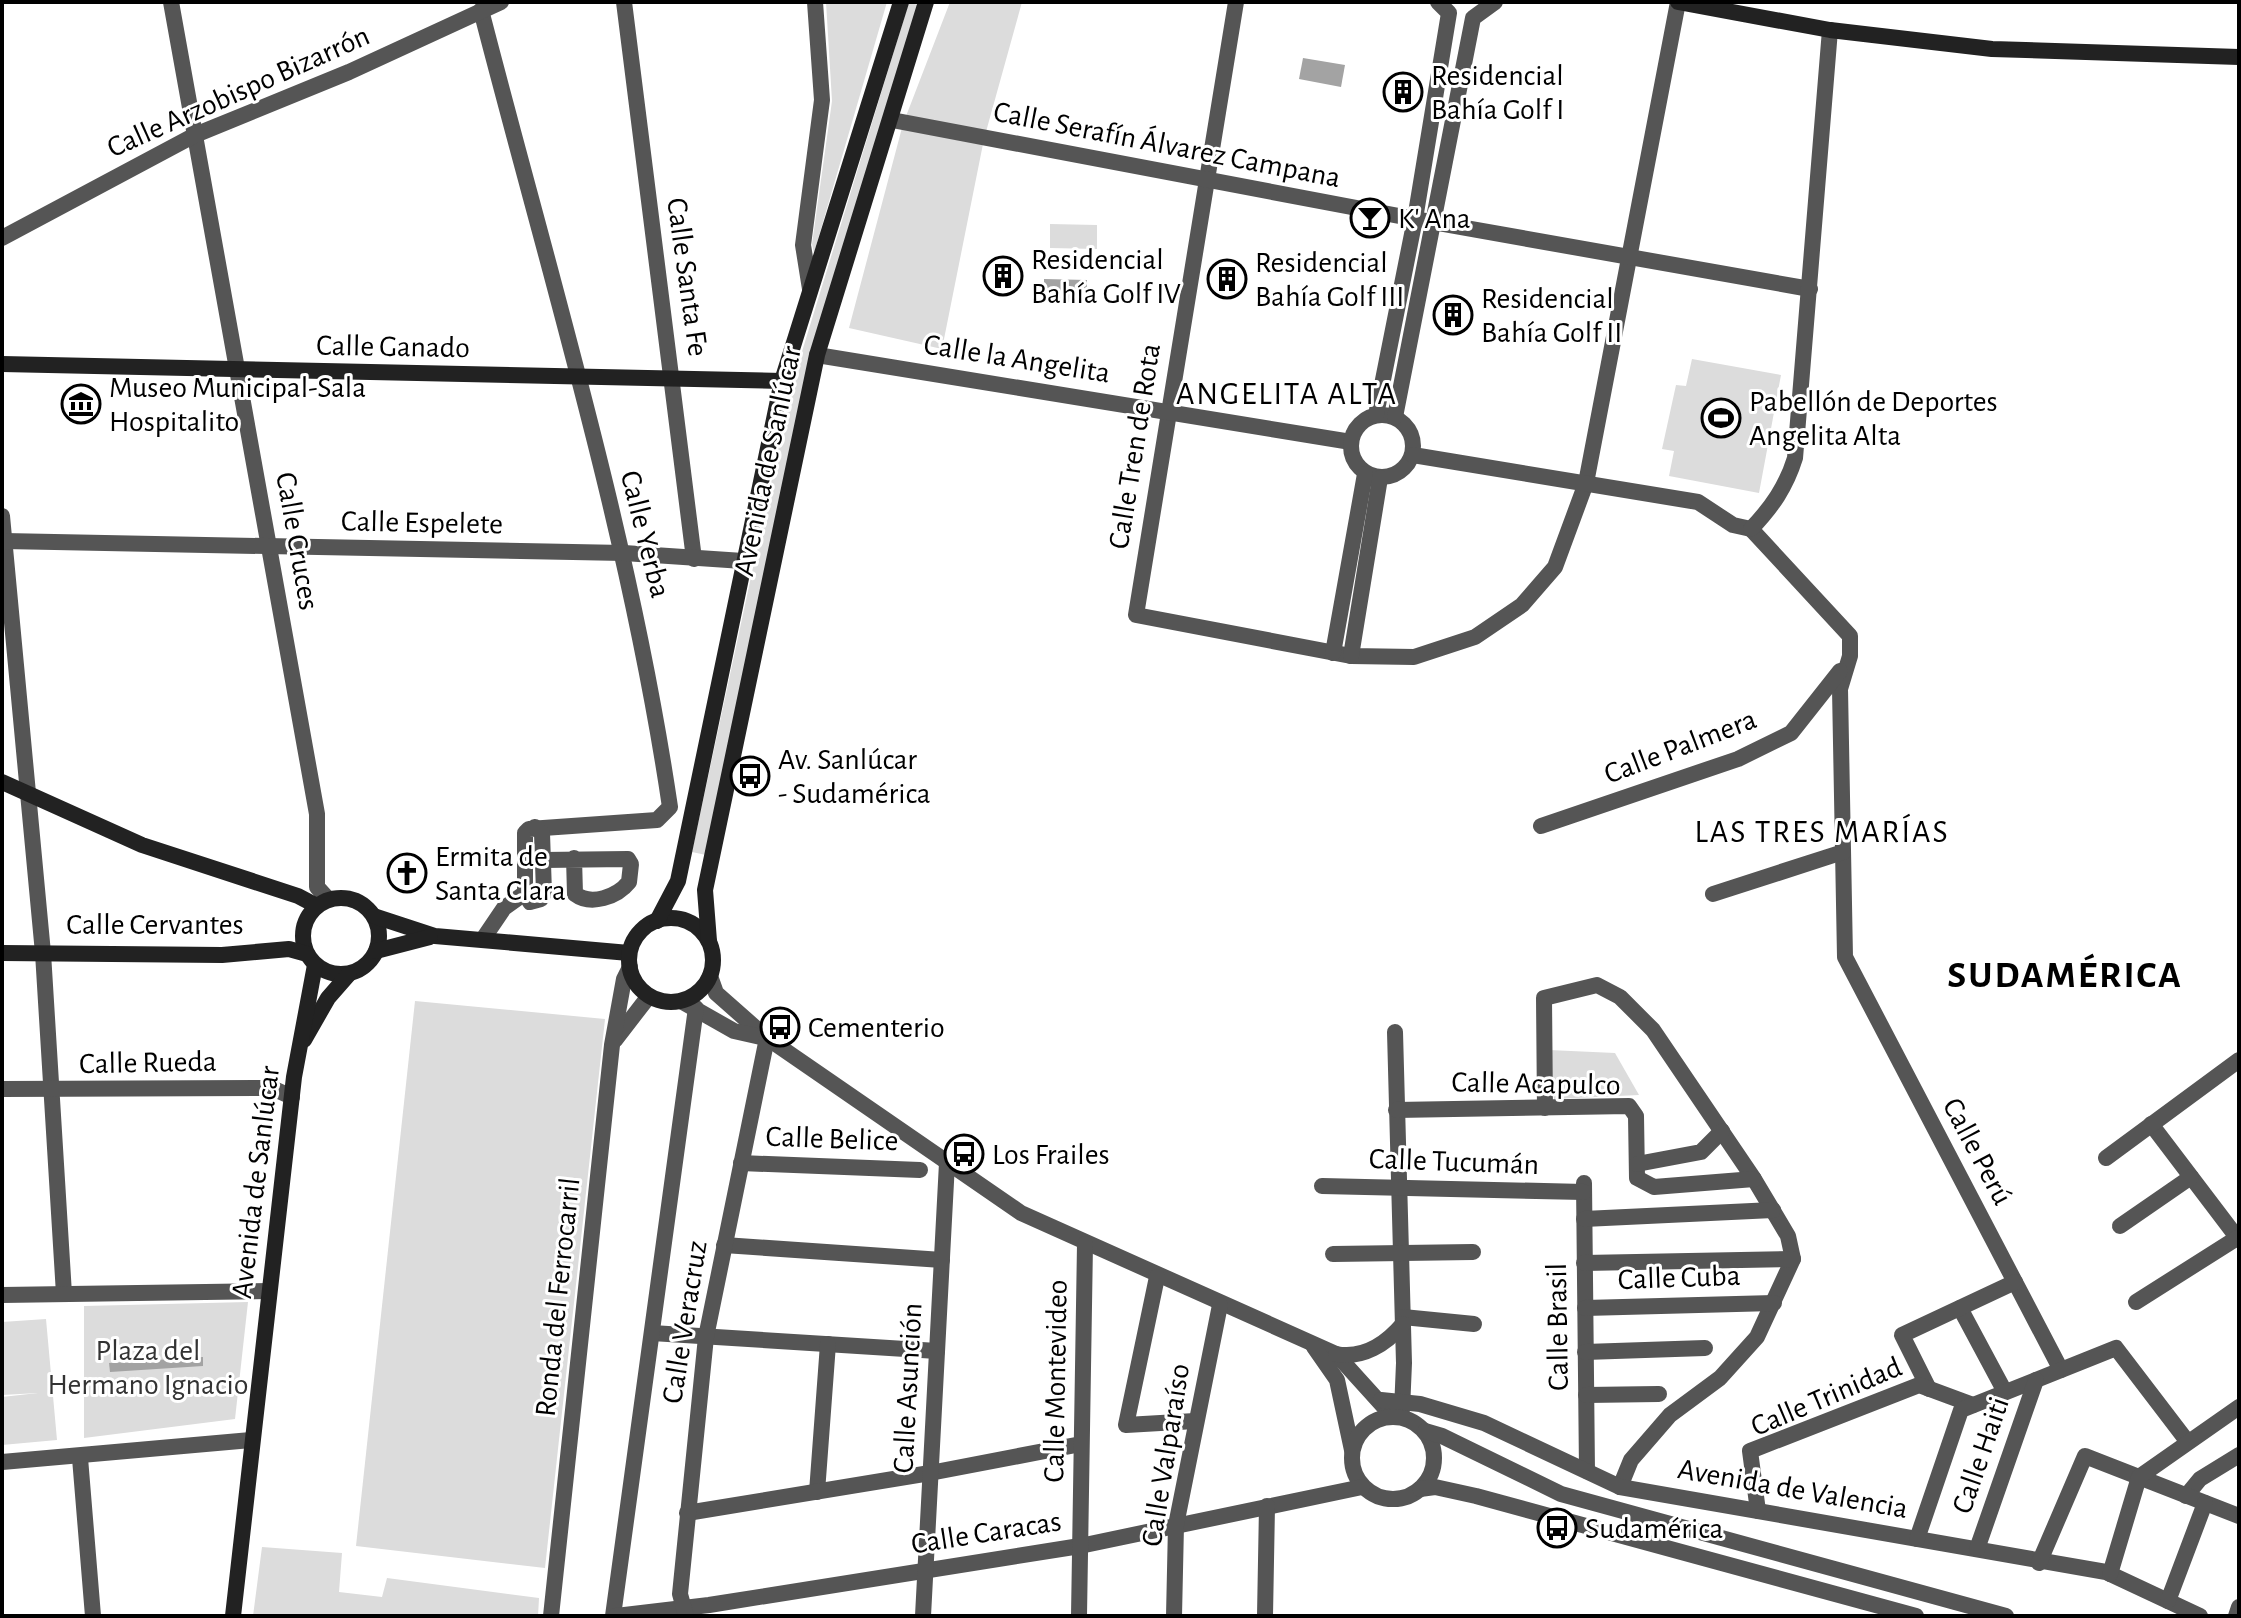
<svg xmlns="http://www.w3.org/2000/svg" width="2241" height="1618" viewBox="0 0 2241 1618" font-family="'Alegreya Sans',sans-serif">
  <style>
    .green { fill: #dcdcdc }
    .water { fill: #a3a3a3 }
    .lines { fill: none; stroke-linecap: round; stroke-linejoin: round }
    .street { stroke: #555; stroke-width: 16 }
    .secondary { stroke: #222; stroke-width: 16 }
    .labels { text-anchor: middle; stroke-width: 6; stroke-linejoin: round; paint-order: stroke }
    .poi-label { font-size: 30px; fill: #000; stroke: #fff; text-anchor: start }
    .street-label { font-size: 30px; fill: #000; stroke: #fff }
    .park-label { font-size: 30px; fill: #333; stroke: #fff }
    .neighbourhood-label { font-size: 32px; letter-spacing: 2px; fill: #000; stroke: #fff }
    .district-label { font-size: 38px; font-weight: bold; letter-spacing: 2px; fill: #000; stroke: #fff }
  </style>
  <rect width="100%" height="100%" fill="#fff"/>
  <!-- green -->
  <g class="green">
    <path d="M 826,2 L 887,2 L 814,253 L 812,244 L 832,101 Z"/>
    <path d="M 909,2 L 921,6 L 817,333 L 706,855 L 692,852 L 793,381 Z"/>
    <path d="M 950,2 L 1022,2 L 984,139 L 942,349 L 849,328 L 903,124 Z"/>
    <path d="M 1050,224 L 1097,225 L 1097,249 L 1050,248 Z"/>
    <path d="M 1692,359 L 1781,375 L 1759,493 L 1669,476 L 1674,451 L 1662,449 L 1676,385 L 1686,386 Z"/>
    <path d="M 415,1001 L 605,1019 L 545,1568 L 356,1546 Z"/>
    <path d="M 1549,1050 L 1615,1053 L 1639,1095 L 1554,1099 Z"/>
    <path d="M 248,1302 L 235,1419 L 84,1438 L 84,1306 Z"/>
    <path d="M 46,1319 L 57,1440 L 2,1445 L 2,1397 L 38,1393 L 2,1395 L 2,1322 Z"/>
    <path d="M 262,1547 L 342,1553 L 339,1592 L 382,1597 L 387,1578 L 539,1598 L 538,1616 L 253,1616 Z"/>
  </g>
  <!-- water -->
  <g class="water">
    <path d="M 1303,58 L 1345,65 L 1341,87 L 1299,79 Z"/>
    <path d="M 1044,279 L 1087,280 L 1087,302 L 1044,302 Z"/>
    <path d="M 203,1357 L 203,1366 L 110,1372 L 109,1363 Z"/>
  </g>
  <g class="lines">
    <!-- street -->
    <g class="street">
      <path d="M 171,2 L 317,814 L 317,887 L 328,899"/>
      <path d="M 624,2 L 694,559"/>
      <path d="M 1236,2 L 1136,615 L 1351,656 L 1414,657 L 1475,637 L 1522,605 L 1555,567 L 1586,483 L 1678,2"/>
      <path d="M 481,10 C 549,274 630,536 670,807 L 657,820 L 529,829 L 525,833 L 525,893 L 504,908 L 483,939"/>
      <path d="M 892,120 L 1415,219 L 1810,289"/>
      <path d="M 2,238 L 195,135 L 349,72 L 501,2"/>
      <path d="M 810,289 L 803,245 L 822,100 L 815,2"/>
      <path d="M 817,355 L 1351,442"/>
      <circle cx="1382" cy="446" r="31"/>
      <path d="M 1376,415 L 1415,219 L 1449,13 L 1438,2"/>
      <path d="M 1395,417 L 1473,18 L 1495,2"/>
      <path d="M 1413,455 L 1698,502 L 1733,525 L 1751,529"/>
      <path d="M 2,516 L 43,953 L 64,1294"/>
      <path d="M 1751,529 L 1850,636 L 1850,656 L 1840,689 L 1845,957 L 2061,1370"/>
      <path d="M 1751,529 C 1772,507 1786,487 1795,458 L 1830,30"/>
      <path d="M 4,541 L 624,553 L 743,561"/>
      <path d="M 1333,653 L 1365,474"/>
      <path d="M 1351,656 L 1380,478"/>
      <path d="M 1541,826 L 1738,759 L 1791,733 L 1840,671"/>
      <path d="M 543,860 L 628,859 L 631,864 L 629,882 C 617,897 591,906 575,894 L 574,858"/>
      <path d="M 525,893 L 530,902 L 541,899 L 544,893 L 542,833 L 535,827"/>
      <path d="M 1713,894 L 1843,852"/>
      <path d="M 710,976 L 716,993 L 767,1038 L 1021,1213 L 1336,1354 L 1393,1417"/>
      <path d="M 681,1001 L 734,1031 L 765,1038"/>
      <path d="M 1395,1032 L 1404,1363 L 1402,1410"/>
      <path d="M 615,1040 L 649,996"/>
      <path d="M 2,1089 L 272,1088 L 292,1097"/>
      <path d="M 1545,1108 L 1544,998 L 1597,985 L 1620,997 L 1653,1030 L 1754,1179 L 1788,1236 L 1793,1259 L 1757,1337 L 1720,1378 L 1670,1415 L 1631,1460 L 1620,1487"/>
      <path d="M 1396,1110 L 1629,1106 L 1636,1116 L 1637,1178 L 1654,1187 L 1754,1179"/>
      <path d="M 2151,1124 L 2239,1240"/>
      <path d="M 2106,1158 L 2239,1060"/>
      <path d="M 741,1163 L 920,1170"/>
      <path d="M 1637,1164 L 1701,1152 L 1722,1131"/>
      <path d="M 1584,1183 L 1587,1471"/>
      <path d="M 1322,1186 L 1584,1192"/>
      <path d="M 1584,1219 L 1773,1210"/>
      <path d="M 2120,1226 L 2191,1177"/>
      <path d="M 724,1245 L 942,1260"/>
      <path d="M 1333,1254 L 1473,1252"/>
      <path d="M 1584,1263 L 1793,1259"/>
      <path d="M 1157,1277 L 1126,1425 L 1195,1421"/>
      <path d="M 2,1295 L 269,1291"/>
      <path d="M 2136,1302 L 2237,1238"/>
      <path d="M 1585,1308 L 1774,1303"/>
      <path d="M 1960,1308 L 2005,1392"/>
      <path d="M 1403,1317 L 1474,1324"/>
      <path d="M 652,1333 L 937,1351"/>
      <path d="M 1314,1347 L 1337,1380 L 1352,1450"/>
      <path d="M 1585,1352 L 1705,1348"/>
      <path d="M 1336,1354 C 1363,1359 1386,1344 1403,1324"/>
      <path d="M 1929,1389 L 1902,1335 L 2015,1282"/>
      <path d="M 1586,1395 L 1659,1394"/>
      <path d="M 1381,1400 L 1420,1404 L 1484,1423 L 1620,1487 L 2106,1572 L 2200,1616"/>
      <circle cx="1393" cy="1458" r="41"/>
      <path d="M 1425,1431 L 1442,1436 L 1561,1494 L 2006,1616"/>
      <path d="M 80,1458 L 93,1616"/>
      <path d="M 2,1462 L 251,1440"/>
      <path d="M 1420,1489 L 1435,1487 L 1476,1496 L 1916,1616"/>
      <path d="M 817,1492 L 828,1344"/>
      <path d="M 2186,1496 L 2200,1479 L 2239,1455"/>
      <path d="M 1758,1511 L 1750,1451 L 1919,1385 L 1973,1405"/>
      <path d="M 687,1513 L 930,1473 L 1081,1444"/>
      <path d="M 1917,1539 L 1961,1410 L 2116,1348 L 2187,1441"/>
      <path d="M 1977,1549 L 2036,1380"/>
      <path d="M 2039,1563 L 2085,1456 L 2239,1516"/>
      <path d="M 2110,1574 L 2139,1477 L 2239,1407"/>
      <path d="M 2168,1601 L 2205,1503"/>
      <path d="M 551,1616 L 612,1045 L 624,979 L 630,967"/>
      <path d="M 613,1616 L 696,1008"/>
      <path d="M 616,1616 L 709,1605 L 1080,1546 L 1362,1487"/>
      <path d="M 686,1616 L 680,1594 L 706,1337 L 767,1038"/>
      <path d="M 923,1616 L 947,1163"/>
      <path d="M 1079,1616 L 1085,1244"/>
      <path d="M 1174,1616 L 1176,1525 L 1220,1305"/>
      <path d="M 1265,1616 L 1267,1506"/>
      <path d="M 2236,1616 L 2239,1607"/>
    </g>
    <!-- secondary -->
    <g class="secondary">
      <path d="M 1678,2 L 1830,30 L 1992,49 L 2239,57"/>
      <path d="M 2,364 L 782,381"/>
      <path d="M 2,782 L 142,845 L 298,896 L 317,906"/>
      <circle cx="341" cy="936" r="38"/>
      <path d="M 374,916 L 435,936 L 629,953"/>
      <circle cx="671" cy="960" r="42"/>
      <path d="M 657,921 L 678,881 L 782,381 L 901,2"/>
      <path d="M 709,941 L 705,890 L 817,355 L 926,2"/>
      <path d="M 376,951 L 430,937"/>
      <path d="M 2,953 L 222,955 L 289,949 L 307,954"/>
      <path d="M 304,1040 L 328,998 L 349,974"/>
      <path d="M 233,1616 L 294,1077 L 315,965"/>
    </g>
  </g>
  <!-- icons -->
  <defs>
    <symbol id="building-ring" viewBox="-11 -11 22 22"><circle r="9.5" fill="#fff" stroke="#000" stroke-width="1.5"/><path d="M-4-6H4V6H1V3H-1V6H-4ZM-2.5-4.3h1.7v1.8h-1.7ZM.8-4.3h1.7v1.8H.8ZM-2.5-1h1.7V.8h-1.7ZM.8-1h1.7V.8H.8Z" fill="#000"/></symbol>
    <symbol id="bar-ring" viewBox="-11 -11 22 22"><circle r="9.5" fill="#fff" stroke="#000" stroke-width="1.5"/><path d="M-6-5H6L.8 .8V4.5H3.5V6h-7V4.5H-.8V.8Z" fill="#000"/></symbol>
    <symbol id="museum-ring" viewBox="-11 -11 22 22"><circle r="9.5" fill="#fff" stroke="#000" stroke-width="1.5"/><path d="M0-6L6-3V-2H-6V-3ZM-5-1h2V3h-2ZM-1-1h2V3h-2ZM3-1h2V3H3ZM-6 4H6V6H-6Z" fill="#000"/></symbol>
    <symbol id="stadium-ring" viewBox="-11 -11 22 22"><circle r="9.5" fill="#fff" stroke="#000" stroke-width="1.5"/><path d="M0-5a6.5 5 0 1 0 0 10a6.5 5 0 1 0 0-10ZM-3.5-1.8h7v3.6h-7Z" fill="#000"/></symbol>
    <symbol id="bus-ring" viewBox="-11 -11 22 22"><circle r="9.5" fill="#fff" stroke="#000" stroke-width="1.5"/><path d="M-5-6H5V4H4V6H2V4H-2V6H-4V4H-5ZM-3.5-4V0h7V-4ZM-3.5 1.2v1.5H-2V1.2ZM2 1.2v1.5H3.5V1.2Z" fill="#000"/></symbol>
    <symbol id="church-ring" viewBox="-11 -11 22 22"><circle r="9.5" fill="#fff" stroke="#000" stroke-width="1.5"/><path d="M-1.2-6h2.4v3.5h3.3v2.4h-3.3V6h-2.4V-.1h-3.3v-2.4h3.3Z" fill="#000"/></symbol>
  </defs>
  <g fill-rule="evenodd">
    <use href="#building-ring" x="1381" y="70" width="44" height="44"/>
    <use href="#bar-ring" x="1348" y="196" width="44" height="44"/>
    <use href="#building-ring" x="981" y="254" width="44" height="44"/>
    <use href="#building-ring" x="1205" y="257" width="44" height="44"/>
    <use href="#building-ring" x="1431" y="293" width="44" height="44"/>
    <use href="#museum-ring" x="59" y="382" width="44" height="44"/>
    <use href="#stadium-ring" x="1699" y="396" width="44" height="44"/>
    <use href="#bus-ring" x="728" y="754" width="44" height="44"/>
    <use href="#church-ring" x="385" y="851" width="44" height="44"/>
    <use href="#bus-ring" x="758" y="1005" width="44" height="44"/>
    <use href="#bus-ring" x="942" y="1132" width="44" height="44"/>
    <use href="#bus-ring" x="1535" y="1506" width="44" height="44"/>
  </g>
  <g class="labels">
    <!-- poi labels -->
    <g class="poi-label">
      <text x="1431" y="85">Residencial<tspan x="1431" dy="34">Bahía Golf I</tspan></text>
      <text x="1398" y="228">K' Ana</text>
      <text x="1031" y="269">Residencial<tspan x="1031" dy="34">Bahía Golf IV</tspan></text>
      <text x="1255" y="272">Residencial<tspan x="1255" dy="34">Bahía Golf III</tspan></text>
      <text x="1481" y="308">Residencial<tspan x="1481" dy="34">Bahía Golf II</tspan></text>
      <text x="109" y="397">Museo Municipal-Sala<tspan x="109" dy="34">Hospitalito</tspan></text>
      <text x="1749" y="411">Pabellón de Deportes<tspan x="1749" dy="34">Angelita Alta</tspan></text>
      <text x="778" y="769">Av. Sanlúcar<tspan x="778" dy="34">- Sudamérica</tspan></text>
      <text x="435" y="866">Ermita de<tspan x="435" dy="34">Santa Clara</tspan></text>
      <text x="808" y="1037">Cementerio</text>
      <text x="992" y="1164">Los Frailes</text>
      <text x="1585" y="1538">Sudamérica</text>
    </g>
    <!-- street labels -->
    <g class="street-label">
      <text transform="translate(238 91) rotate(-24)" y="10">Calle Arzobispo Bizarrón</text>
      <text transform="translate(1167 144) rotate(11)" y="10">Calle Serafín Álvarez Campana</text>
      <text transform="translate(688 277) rotate(82)" y="10">Calle Santa Fe</text>
      <text transform="translate(393 346) rotate(1)" y="10">Calle Ganado</text>
      <text transform="translate(1017 358) rotate(9)" y="10">Calle la Angelita</text>
      <text transform="translate(1134 446) rotate(-81)" y="10">Calle Tren de Rota</text>
      <text transform="translate(767 461) rotate(-78)" y="10">Avenida de Sanlúcar</text>
      <text transform="translate(422 522) rotate(1)" y="10">Calle Espelete</text>
      <text transform="translate(646 534) rotate(76)" y="10">Calle Yerba</text>
      <text transform="translate(298 541) rotate(80)" y="10">Calle Cruces</text>
      <text transform="translate(1680 746) rotate(-21)" y="10">Calle Palmera</text>
      <text x="155" y="934">Calle Cervantes</text>
      <text transform="translate(148 1062) rotate(-1)" y="10">Calle Rueda</text>
      <text transform="translate(1536 1083) rotate(1)" y="10">Calle Acapulco</text>
      <text transform="translate(832 1138) rotate(2)" y="10">Calle Belice</text>
      <text transform="translate(1978 1151) rotate(62)" y="10">Calle Perú</text>
      <text transform="translate(1454 1161) rotate(2)" y="10">Calle Tucumán</text>
      <text transform="translate(255 1182) rotate(-83)" y="10">Avenida de Sanlúcar</text>
      <text transform="translate(1679 1277) rotate(-2)" y="10">Calle Cuba</text>
      <text transform="translate(557 1297) rotate(-84)" y="10">Ronda del Ferrocarril</text>
      <text transform="translate(684 1322) rotate(-81)" y="10">Calle Veracruz</text>
      <text transform="translate(1557 1327) rotate(-91)" y="10">Calle Brasil</text>
      <text transform="translate(1055 1381) rotate(-89)" y="10">Calle Montevideo</text>
      <text transform="translate(907 1388) rotate(-87)" y="10">Calle Asunción</text>
      <text transform="translate(1826 1396) rotate(-23)" y="10">Calle Trinidad</text>
      <text transform="translate(1165 1455) rotate(-81)" y="10">Calle Valparaíso</text>
      <text transform="translate(1980 1455) rotate(-71)" y="10">Calle Haiti</text>
      <text transform="translate(1793 1488) rotate(10)" y="10">Avenida de Valencia</text>
      <text transform="translate(986 1532) rotate(-9)" y="10">Calle Caracas</text>
    </g>
    <!-- park labels -->
    <g class="park-label">
      <text x="148" y="1360">Plaza del<tspan x="148" dy="34">Hermano Ignacio</tspan></text>
    </g>
    <!-- neighbourhood labels -->
    <g class="neighbourhood-label">
      <text x="1287" y="404">ANGELITA ALTA</text>
      <text x="1822" y="842">LAS TRES MARÍAS</text>
    </g>
    <!-- district labels -->
    <g class="district-label">
      <text x="2065" y="987">SUDAMÉRICA</text>
    </g>
  </g>
  <!-- border -->
  <rect width="2241" height="1618" fill="none" stroke="#000000" stroke-width="8"/>
</svg>
